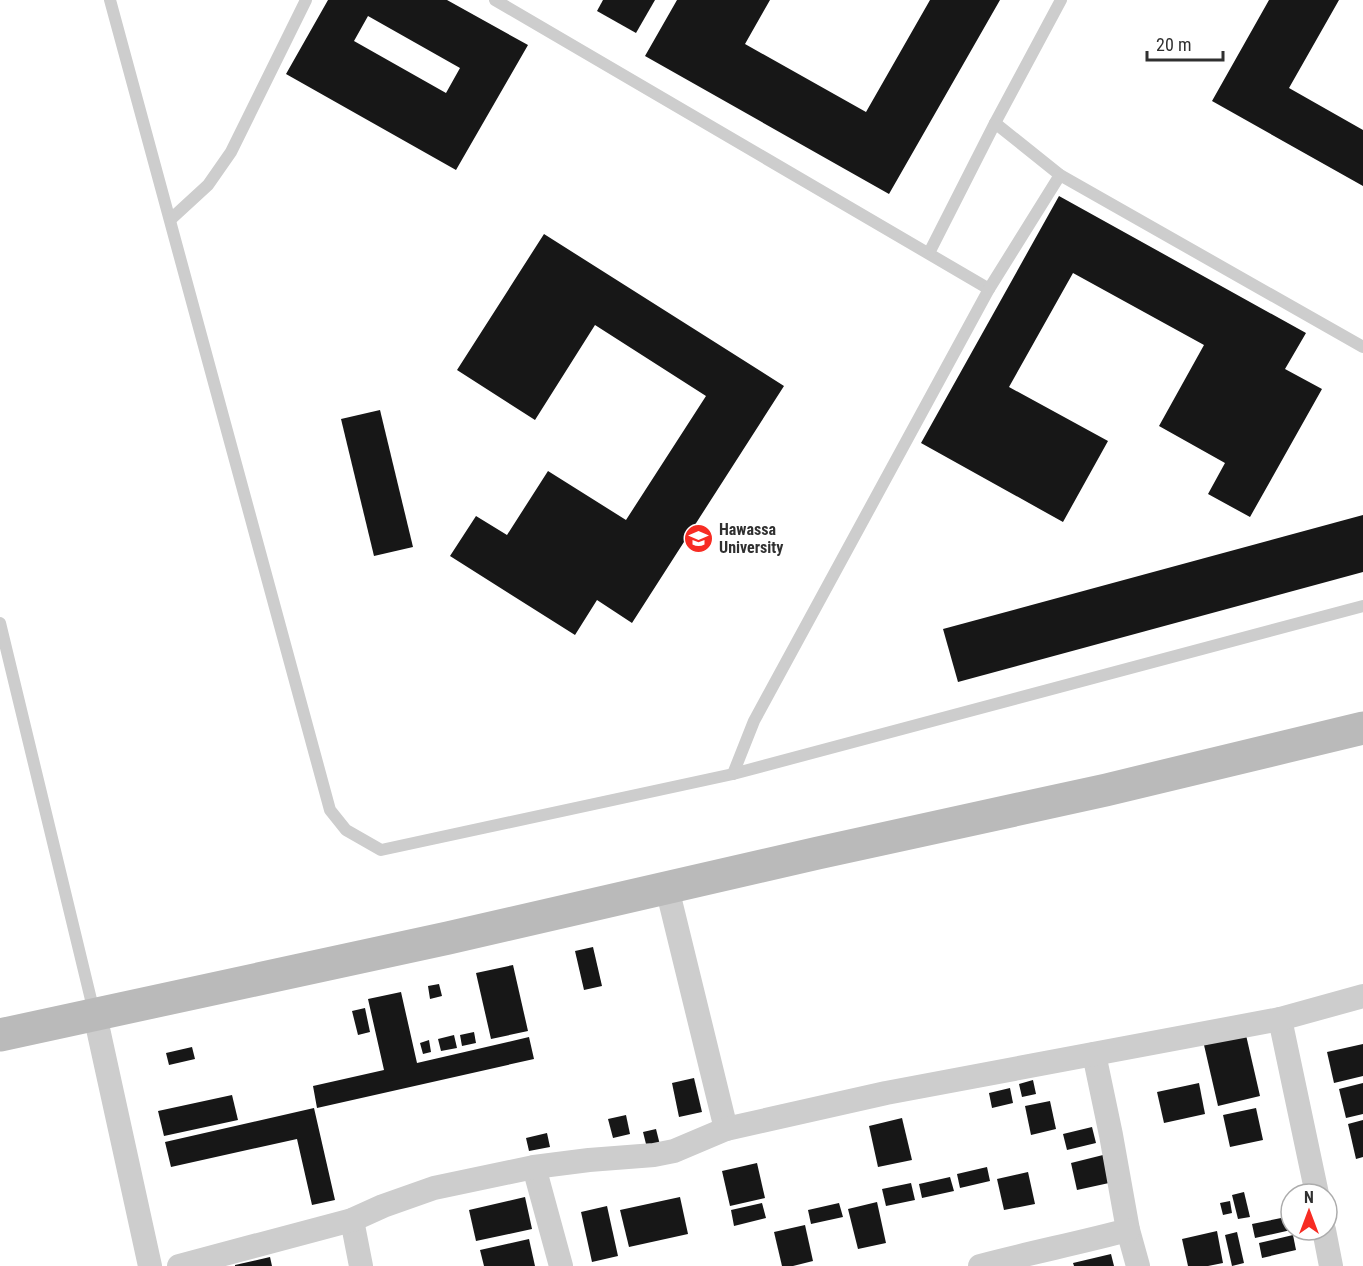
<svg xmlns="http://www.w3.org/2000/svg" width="1363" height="1266" viewBox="0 0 1363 1266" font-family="'Roboto Condensed',sans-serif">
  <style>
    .building { fill: #171717; fill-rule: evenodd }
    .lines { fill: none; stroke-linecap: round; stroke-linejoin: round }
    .lane { stroke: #cdcdcd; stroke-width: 12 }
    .street { stroke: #cdcdcd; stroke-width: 24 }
    .secondary { stroke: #bababa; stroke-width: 33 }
    .labels { text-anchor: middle; stroke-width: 6; stroke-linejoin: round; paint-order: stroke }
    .poi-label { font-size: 16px; font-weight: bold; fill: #303030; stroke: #fff; text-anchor: start }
  </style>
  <rect width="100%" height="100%" fill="#fff"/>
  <!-- building -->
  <g class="building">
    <path d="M 328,0 L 447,0 L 528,45 L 456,170 L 286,74 ZM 368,16 L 460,68 L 446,93 L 354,41 Z"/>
    <path d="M 603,0 L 655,0 L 636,33 L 597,11 Z"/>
    <path d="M 677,0 L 770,0 L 745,44 L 866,112 L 930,0 L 1000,0 L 889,194 L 645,56 Z"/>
    <path d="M 1269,0 L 1339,0 L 1289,88 L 1363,130 L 1363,186 L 1212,101 Z"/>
    <path d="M 1059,196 L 1306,333 L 1285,369 L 1322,389 L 1250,517 L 1208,494 L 1225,463 L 1159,426 L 1204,345 L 1073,273 L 1009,387 L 1108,441 L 1063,522 L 921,443 Z"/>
    <path d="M 544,234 L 784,386 L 632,623 L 597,600 L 575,635 L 450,556 L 476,516 L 507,535 L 548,471 L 626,520 L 706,396 L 595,325 L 535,420 L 457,370 Z"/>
    <path d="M 380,410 L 413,547 L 374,556 L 341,419 Z"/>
    <path d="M 1363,515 L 1363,572 L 958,682 L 943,629 Z"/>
    <path d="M 593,947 L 602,986 L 584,990 L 575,951 Z"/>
    <path d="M 513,965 L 528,1031 L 491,1039 L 476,973 Z"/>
    <path d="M 439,984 L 442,996 L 430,999 L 428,986 Z"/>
    <path d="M 401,992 L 417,1063 L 529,1037 L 534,1059 L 317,1108 L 313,1086 L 384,1070 L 368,999 Z"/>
    <path d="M 365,1008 L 370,1032 L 358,1035 L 352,1011 Z"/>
    <path d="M 474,1032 L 476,1043 L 462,1046 L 460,1035 Z"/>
    <path d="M 454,1035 L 457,1048 L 441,1051 L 438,1039 Z"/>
    <path d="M 1246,1035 L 1260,1096 L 1218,1106 L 1204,1045 Z"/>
    <path d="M 429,1040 L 431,1052 L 423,1054 L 420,1043 Z"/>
    <path d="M 1363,1044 L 1363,1076 L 1334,1083 L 1327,1052 Z"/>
    <path d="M 192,1047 L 195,1059 L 169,1065 L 166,1053 Z"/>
    <path d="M 694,1078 L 702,1112 L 679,1117 L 672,1083 Z"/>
    <path d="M 1033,1080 L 1036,1094 L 1022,1097 L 1019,1084 Z"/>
    <path d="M 1199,1083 L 1205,1114 L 1164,1123 L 1157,1092 Z"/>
    <path d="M 1363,1083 L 1363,1114 L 1346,1118 L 1339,1089 Z"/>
    <path d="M 1010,1088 L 1013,1103 L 992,1108 L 989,1093 Z"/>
    <path d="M 232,1095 L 238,1120 L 164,1136 L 158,1111 Z"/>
    <path d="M 1050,1101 L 1056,1129 L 1031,1135 L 1025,1106 Z"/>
    <path d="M 314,1108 L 335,1200 L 312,1205 L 297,1139 L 171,1167 L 165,1142 Z"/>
    <path d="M 1256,1108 L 1263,1140 L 1230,1147 L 1223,1115 Z"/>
    <path d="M 626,1115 L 630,1134 L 613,1138 L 608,1119 Z"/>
    <path d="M 902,1118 L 912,1160 L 878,1167 L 869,1126 Z"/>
    <path d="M 1363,1120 L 1363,1157 L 1356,1159 L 1348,1124 Z"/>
    <path d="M 1092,1127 L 1096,1143 L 1067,1150 L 1063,1134 Z"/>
    <path d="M 656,1129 L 660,1145 L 647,1148 L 643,1132 Z"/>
    <path d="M 547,1133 L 550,1147 L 529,1151 L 526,1138 Z"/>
    <path d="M 1103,1155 L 1109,1183 L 1077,1190 L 1071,1163 Z"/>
    <path d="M 757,1163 L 765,1198 L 730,1206 L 722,1171 Z"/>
    <path d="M 987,1167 L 990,1181 L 960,1188 L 957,1174 Z"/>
    <path d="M 1028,1172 L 1035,1204 L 1004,1210 L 997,1179 Z"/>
    <path d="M 950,1177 L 954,1191 L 922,1198 L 919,1184 Z"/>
    <path d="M 911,1183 L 915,1200 L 886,1206 L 882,1189 Z"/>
    <path d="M 1244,1192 L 1250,1217 L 1238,1219 L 1232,1195 Z"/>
    <path d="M 525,1197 L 532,1229 L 476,1241 L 469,1210 Z"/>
    <path d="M 680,1197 L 688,1234 L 629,1247 L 620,1210 Z"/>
    <path d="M 1230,1201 L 1232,1213 L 1223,1215 L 1220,1203 Z"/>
    <path d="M 877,1202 L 886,1243 L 858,1249 L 848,1209 Z"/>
    <path d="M 762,1203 L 766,1218 L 734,1226 L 731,1210 Z"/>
    <path d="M 839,1203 L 843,1217 L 811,1224 L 808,1210 Z"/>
    <path d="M 607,1206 L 618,1256 L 592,1262 L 581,1212 Z"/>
    <path d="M 1291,1216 L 1291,1230 L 1255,1238 L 1252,1224 Z"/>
    <path d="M 805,1225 L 813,1261 L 793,1266 L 782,1266 L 774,1232 Z"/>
    <path d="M 1217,1231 L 1223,1263 L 1208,1266 L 1188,1266 L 1182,1239 Z"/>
    <path d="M 1237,1232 L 1244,1263 L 1232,1266 L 1225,1235 Z"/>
    <path d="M 1293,1235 L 1296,1250 L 1262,1258 L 1259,1243 Z"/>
    <path d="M 529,1239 L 535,1266 L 484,1266 L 480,1250 Z"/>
    <path d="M 1111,1254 L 1114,1266 L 1074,1266 L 1073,1263 Z"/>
    <path d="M 270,1257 L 272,1266 L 235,1266 L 235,1265 Z"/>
  </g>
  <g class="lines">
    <!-- lane -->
    <g class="lane">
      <path d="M 110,0 L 330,810 L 346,830 L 381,850 L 733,774 L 1363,606"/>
      <path d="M 495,0 L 989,289"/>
      <path d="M 995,123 L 1060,175 L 1363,347"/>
      <path d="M 171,219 L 208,185 L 231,152 L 306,0"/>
      <path d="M 929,253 L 995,123 L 1061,0"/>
      <path d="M 0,623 L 94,1012"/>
      <path d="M 733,774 L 754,721 L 989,289 L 1060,175"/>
    </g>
    <!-- street -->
    <g class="street">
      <path d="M 667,888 L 726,1129"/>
      <path d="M 95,1015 L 150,1266"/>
      <path d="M 1280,1019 L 1317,1194"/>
      <path d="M 1094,1054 L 1111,1135 L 1128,1230 L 1138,1266"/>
      <path d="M 534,1167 L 561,1266"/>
      <path d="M 352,1220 L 361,1266"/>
      <path d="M 1324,1230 L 1331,1266"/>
      <path d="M 179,1266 L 352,1220 L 383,1206 L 434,1188 L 534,1167 L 589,1160 L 654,1155 L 674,1151 L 726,1129 L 886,1093 L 1280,1019 L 1363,996"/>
      <path d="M 980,1266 C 1029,1253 1079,1243 1128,1230"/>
    </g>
    <!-- secondary -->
    <path class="secondary" d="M 0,1035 L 448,938 L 818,853 L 1106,790 L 1363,728"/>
  </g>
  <!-- icons -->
  <defs>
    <symbol id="university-disc" viewBox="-11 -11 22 22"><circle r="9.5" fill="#f72c23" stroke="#fff"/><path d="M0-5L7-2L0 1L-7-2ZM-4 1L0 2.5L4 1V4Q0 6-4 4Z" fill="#fff"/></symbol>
  </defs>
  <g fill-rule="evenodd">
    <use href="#university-disc" x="682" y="522" width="33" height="33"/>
  </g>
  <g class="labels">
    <!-- poi labels -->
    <g class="poi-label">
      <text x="719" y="535">Hawassa<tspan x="719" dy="18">University</tspan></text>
    </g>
  </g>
  <!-- north arrow -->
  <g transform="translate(1309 1212)"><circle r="28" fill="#ffffff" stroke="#acacac" stroke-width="1.5"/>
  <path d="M0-4.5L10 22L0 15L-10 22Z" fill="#f72c23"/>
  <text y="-9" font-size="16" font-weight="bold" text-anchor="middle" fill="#303030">N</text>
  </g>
  <!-- scale -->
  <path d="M1147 51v9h76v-9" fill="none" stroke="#303030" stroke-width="3"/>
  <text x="1156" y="51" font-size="18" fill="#303030" stroke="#ffffff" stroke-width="4.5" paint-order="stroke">20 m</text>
</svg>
